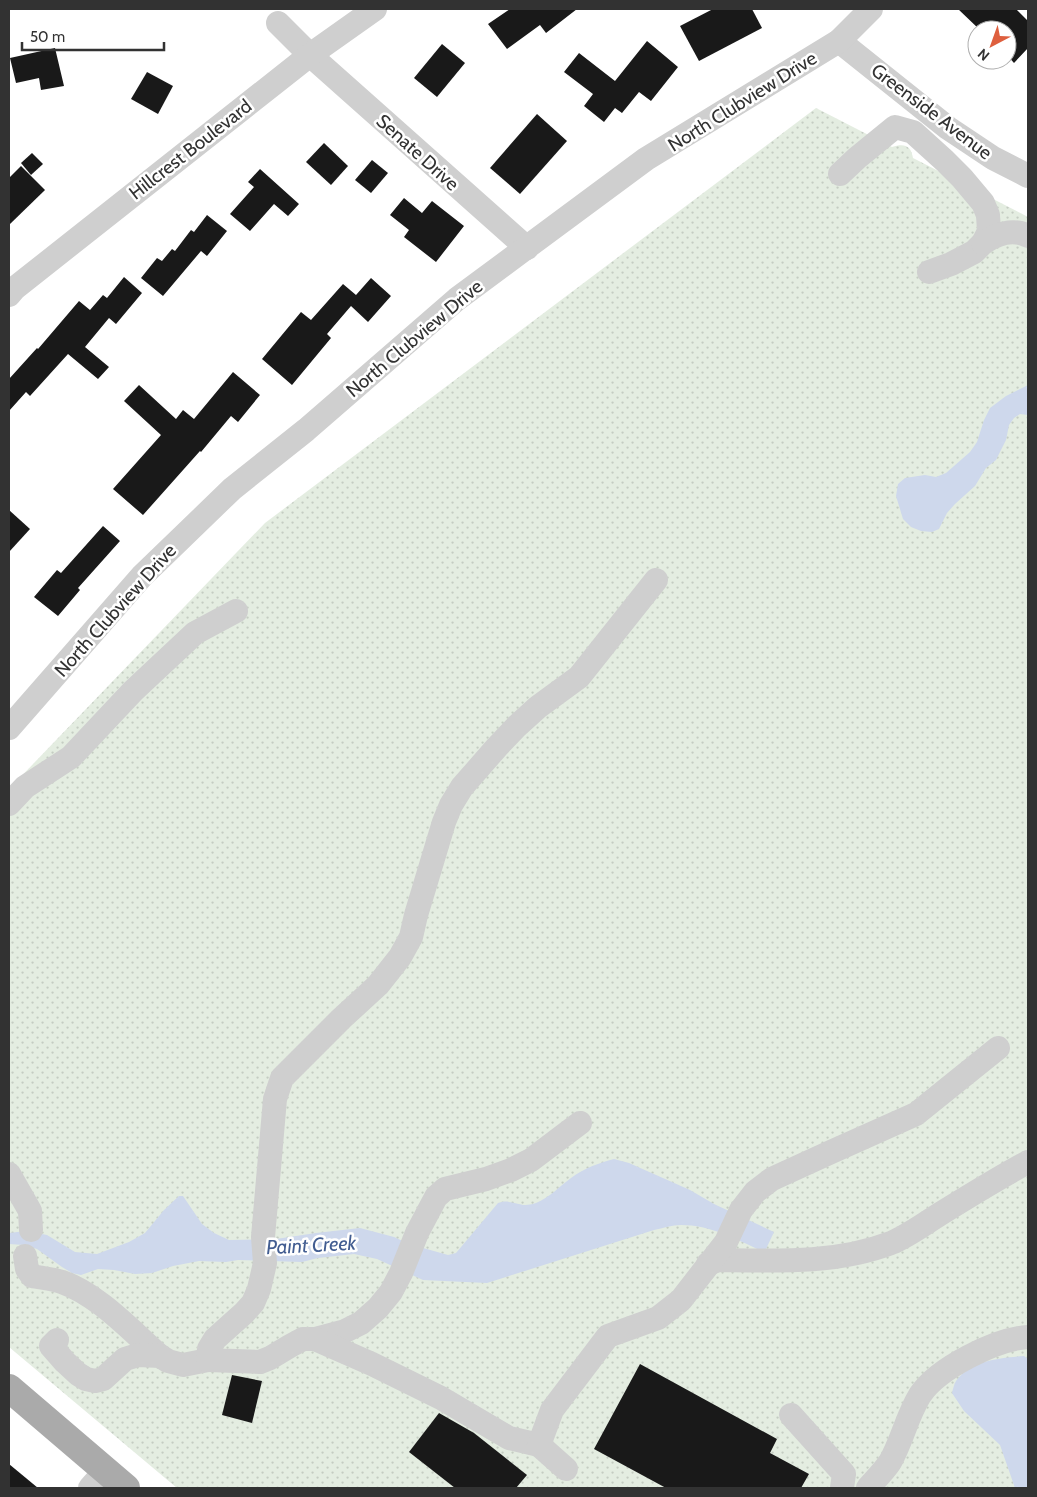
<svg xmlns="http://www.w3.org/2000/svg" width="1037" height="1497" viewBox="0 0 1037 1497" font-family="Cabin,sans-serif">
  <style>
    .grass { fill: url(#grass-dots) }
    .water { fill: #ced8ec }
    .building { fill: #191919 }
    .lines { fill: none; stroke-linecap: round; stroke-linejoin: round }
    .minor { stroke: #cfcfcf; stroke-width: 24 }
    .major { stroke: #aaa; stroke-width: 28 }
    .labels { text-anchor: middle; stroke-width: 5; stroke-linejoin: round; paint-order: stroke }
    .street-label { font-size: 19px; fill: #323232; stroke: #fff }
    .water-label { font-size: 20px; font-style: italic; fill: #425d91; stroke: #fff }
  </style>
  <defs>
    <pattern id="grass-dots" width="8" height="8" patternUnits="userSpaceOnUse" patternTransform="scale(1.25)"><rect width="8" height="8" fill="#e4ede1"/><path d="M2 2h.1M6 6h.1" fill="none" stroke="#c4ccc2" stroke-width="1.8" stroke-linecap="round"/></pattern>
  </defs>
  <rect width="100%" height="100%" fill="#fff"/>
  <!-- grass -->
  <path class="grass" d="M 816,108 L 892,147 C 904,143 911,145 913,158 L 1028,217 L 1028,1488 L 177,1488 L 9,1347 L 9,789 L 265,523 Z"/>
  <!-- water -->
  <g class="water">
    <path d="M 1028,385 L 1028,415 L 1020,414 L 1014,418 L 1009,425 L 1006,440 L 996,460 L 986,468 L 975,486 L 955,504 L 947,513 L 939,529 L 932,532 L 921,531 L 911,527 L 903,519 L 896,496 L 898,484 L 905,478 L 925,475 L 936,477 L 946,473 L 970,452 L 977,442 L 984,420 L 990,408 L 1006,396 Z"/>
    <path d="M 614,1159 L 629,1163 L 690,1190 L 714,1204 L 774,1232 L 766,1249 L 760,1250 C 735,1239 710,1225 681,1225 C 672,1225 663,1228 654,1230 L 487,1283 L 423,1280 L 377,1259 L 354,1254 L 318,1258 L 302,1262 L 238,1260 L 226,1262 L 199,1261 L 173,1266 L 152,1273 L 135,1274 L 114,1270 L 98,1269 L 81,1275 L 72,1273 L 62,1267 L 37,1249 L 24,1245 L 9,1244 L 9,1233 L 26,1231 L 47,1235 L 75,1252 L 97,1254 L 129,1242 L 145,1233 L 164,1210 L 179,1196 L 183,1196 L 202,1224 L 214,1233 L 229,1240 L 276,1239 L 316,1233 L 360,1228 L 394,1237 L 409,1244 L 448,1255 L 456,1253 L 498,1203 C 501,1202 506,1201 509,1202 C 522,1204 523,1207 536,1203 C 549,1198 560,1186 571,1178 C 584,1168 599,1163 614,1159 Z"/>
    <path d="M 1024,1356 L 1028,1359 L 1028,1488 L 1015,1488 L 1000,1445 L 964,1411 L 952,1393 C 953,1389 954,1384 956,1381 C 971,1360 1001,1358 1024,1356 Z"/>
  </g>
  <!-- building -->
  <g class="building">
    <path d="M 510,9 L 577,9 L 546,33 L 540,25 L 507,49 L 488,24 Z"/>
    <path d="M 713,9 L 752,9 L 762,28 L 699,61 L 680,26 Z"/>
    <path d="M 958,9 L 1016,9 L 1028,21 L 1028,48 L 1014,63 L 1007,55 L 1007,30 L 980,30 Z"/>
    <path d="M 647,41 L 678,67 L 651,101 L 639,92 L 622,113 L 615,108 L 604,122 L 584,106 L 593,94 L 564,72 L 579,53 L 615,81 Z"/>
    <path d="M 442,44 L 465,63 L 437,97 L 414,78 Z"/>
    <path d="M 55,48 L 64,86 L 41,90 L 39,78 L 16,83 L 10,58 Z"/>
    <path d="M 147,72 L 173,86 L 158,114 L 131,99 Z"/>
    <path d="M 537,114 L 567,141 L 520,194 L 490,168 Z"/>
    <path d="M 324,143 L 348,166 L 331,185 L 306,162 Z"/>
    <path d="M 32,153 L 43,164 L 31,175 L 21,163 Z"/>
    <path d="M 372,160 L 388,173 L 371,193 L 355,180 Z"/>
    <path d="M 21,166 L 45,190 L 9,225 L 9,178 Z"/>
    <path d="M 260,169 L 299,204 L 288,216 L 274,204 L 250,231 L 230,214 L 254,187 L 248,182 Z"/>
    <path d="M 404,198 L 422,213 L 432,201 L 464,226 L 436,262 L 404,237 L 409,230 L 390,215 Z"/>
    <path d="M 207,215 L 227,231 L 207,256 L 201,251 L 163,296 L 141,278 L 157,258 L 162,261 L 172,249 L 175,251 L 191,230 L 194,232 Z"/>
    <path d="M 124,277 L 142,293 L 116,324 L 109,318 L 85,347 L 109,367 L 98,379 L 68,354 L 30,396 L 26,392 L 9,411 L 9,379 L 37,348 L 38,349 L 79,301 L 90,310 L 103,295 L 107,298 Z"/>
    <path d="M 371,278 L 391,296 L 368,322 L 351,306 L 327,334 L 331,338 L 292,385 L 262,359 L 301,312 L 311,320 L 343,284 L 356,295 Z"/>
    <path d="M 233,372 L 260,395 L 238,422 L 231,416 L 201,452 L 200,451 L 143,515 L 113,489 L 161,435 L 124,401 L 139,385 L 176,419 L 183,410 L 194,419 Z"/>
    <path d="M 9,510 L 30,529 L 9,552 Z"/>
    <path d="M 103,526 L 120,541 L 78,588 L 80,590 L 58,616 L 34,597 L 57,570 L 61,573 Z"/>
    <path d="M 640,1364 L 777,1439 L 770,1453 L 809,1474 L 801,1488 L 666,1488 L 594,1449 Z"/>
    <path d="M 232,1375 L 262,1381 L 252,1423 L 222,1415 Z"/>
    <path d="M 439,1413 L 474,1433 L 527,1475 L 516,1488 L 455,1488 L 409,1452 Z"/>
    <path d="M 9,1464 L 38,1488 L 9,1488 Z"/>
  </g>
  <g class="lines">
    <!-- minor -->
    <g class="minor">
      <path d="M 278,23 L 310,55 L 527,248"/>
      <path d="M 839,41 L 948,128 L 993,158 L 1028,176"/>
      <path d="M 840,174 L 857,158 L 895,127 L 913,132 L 945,161 L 962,178 L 983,203 L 988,215 L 989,231 L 983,243 L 974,252 L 951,264 L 929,272"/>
      <path d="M 983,243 C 996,234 1013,228 1028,236"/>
      <path d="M 9,295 L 15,288 L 310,55 L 375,9"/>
      <path d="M 9,728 L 142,576 L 232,489 L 306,430 L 457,299 L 646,159 L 839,41 L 871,9"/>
      <path d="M 9,804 L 25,787 L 71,757 L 133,691 L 195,633 L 236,611"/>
      <path d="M 9,1174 L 30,1211 L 31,1230"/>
      <path d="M 25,1256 L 27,1269 L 32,1276 C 42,1278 53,1279 62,1282 C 99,1295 131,1331 160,1356"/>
      <path d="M 708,1264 L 718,1260 C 776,1261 836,1264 891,1243 C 908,1236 924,1224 940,1214 C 969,1196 998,1178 1028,1162"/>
      <path d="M 315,1339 L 345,1331 L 361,1323 L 378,1308 L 391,1292 L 401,1273 L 417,1233 L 436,1197 L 445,1189 L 486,1179 L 511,1170 L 531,1160 L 580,1123"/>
      <path d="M 57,1340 L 51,1346 L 65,1362 L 78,1374 L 86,1379 L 95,1381 L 103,1379 L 125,1359 L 138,1355 L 160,1356 L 168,1361 L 183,1365 L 208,1360"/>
      <path d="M 791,1415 L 844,1474 L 842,1488"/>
      <path d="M 539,1445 L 509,1438 L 441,1398 L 372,1364 L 315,1339 L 303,1339 L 290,1346 L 270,1358 L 260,1362 L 208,1360 L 209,1349 L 215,1339 L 244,1313 L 253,1303 L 259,1289 L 265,1263 L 263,1237 L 275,1099 L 282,1078 L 342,1018 L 378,985 L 400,957 L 411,937 L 416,915 L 444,822 L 451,805 L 462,787 L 497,747 L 517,726 L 538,707 L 579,677 L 656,580"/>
      <path d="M 566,1469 L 539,1445 L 552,1410 L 608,1336 L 658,1318 L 681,1300 L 726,1242 L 741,1210 L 755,1192 L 772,1179 L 831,1152 L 916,1114 L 998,1048"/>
      <path d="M 90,1488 L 105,1471"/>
      <path d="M 868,1488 C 875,1480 884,1471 890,1462 C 902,1441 907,1416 920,1395 C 938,1368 996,1339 1028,1337"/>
    </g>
    <!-- major -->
    <path class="major" d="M 9,1388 L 126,1488"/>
  </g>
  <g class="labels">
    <!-- street labels -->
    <g class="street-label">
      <text transform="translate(742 101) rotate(-32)" y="7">North Clubview Drive</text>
      <text transform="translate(932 111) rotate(37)" y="7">Greenside Avenue</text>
      <text transform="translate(190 149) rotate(-38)" y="7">Hillcrest Boulevard</text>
      <text transform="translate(418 152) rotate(42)" y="7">Senate Drive</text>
      <text transform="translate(414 338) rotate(-40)" y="7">North Clubview Drive</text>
      <text transform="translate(115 610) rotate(-48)" y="7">North Clubview Drive</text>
    </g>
    <!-- water labels -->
    <g class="water-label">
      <text transform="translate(311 1245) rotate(-3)" y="7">Paint Creek</text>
    </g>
  </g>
  <!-- border -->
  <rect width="1037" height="1497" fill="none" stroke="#323232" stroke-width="20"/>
  <!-- north arrow -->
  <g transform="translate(992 45) rotate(221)"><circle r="24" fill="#ffffff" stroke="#adadad"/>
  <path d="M0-4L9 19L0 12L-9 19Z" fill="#de5f3e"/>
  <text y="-8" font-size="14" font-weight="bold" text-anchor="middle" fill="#323232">N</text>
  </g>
  <!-- scale -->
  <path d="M22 42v8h142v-8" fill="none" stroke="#323232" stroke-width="2.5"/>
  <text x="30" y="42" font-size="15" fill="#323232" stroke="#ffffff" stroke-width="4" paint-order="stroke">50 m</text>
</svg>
